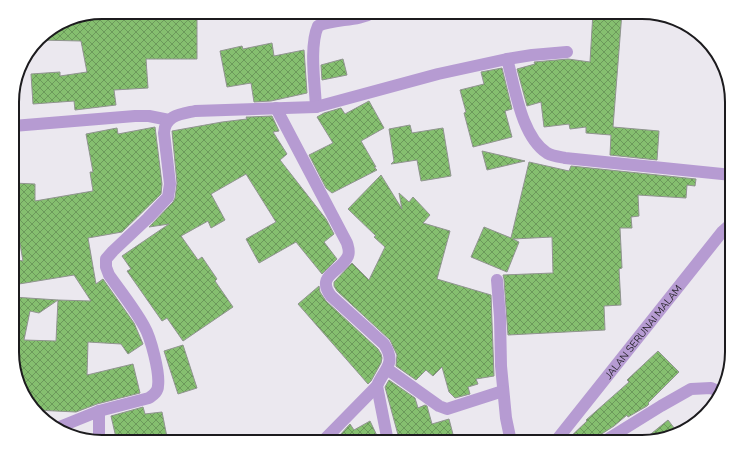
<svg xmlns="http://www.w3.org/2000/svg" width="744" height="454" viewBox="0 0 744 454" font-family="Raleway,sans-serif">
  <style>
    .building { fill: url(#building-cross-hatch); stroke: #90948f }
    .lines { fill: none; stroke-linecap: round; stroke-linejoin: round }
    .street { stroke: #b69bd2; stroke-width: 12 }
    .labels { text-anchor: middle; stroke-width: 3; stroke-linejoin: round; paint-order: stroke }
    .street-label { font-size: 10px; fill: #1c1b1e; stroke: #fff }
    .rim { fill: none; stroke: #1c1b1e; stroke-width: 2 }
  </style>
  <defs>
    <pattern id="building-cross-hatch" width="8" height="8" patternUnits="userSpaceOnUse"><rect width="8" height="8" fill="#85bf6f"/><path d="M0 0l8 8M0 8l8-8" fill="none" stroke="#6c9a5b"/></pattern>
  </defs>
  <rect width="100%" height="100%" fill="#ebe8ef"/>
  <!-- building -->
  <g class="building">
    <path d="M 102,12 L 105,12 L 106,19 L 134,18 L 197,17 L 197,59 L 146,59 L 148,88 L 114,90 L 116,105 L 75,110 L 74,101 L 33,104 L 31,74 L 60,72 L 60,76 L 87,72 L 81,41 L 39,40 L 43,35 L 68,19 Z"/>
    <path d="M 593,12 L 622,12 L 613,127 L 659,131 L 657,160 L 610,155 L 611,135 L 586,133 L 586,127 L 570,129 L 569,124 L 544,127 L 541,102 L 527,106 L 517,69 L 535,64 L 534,62 L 568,59 L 590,62 Z"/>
    <path d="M 272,43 L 274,56 L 304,50 L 307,93 L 271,101 L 254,102 L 251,83 L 227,87 L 220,51 L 242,46 L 243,49 Z"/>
    <path d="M 343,59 L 347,75 L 322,80 L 321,65 Z"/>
    <path d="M 502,68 L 512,109 L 505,111 L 512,137 L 473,147 L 464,113 L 466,112 L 460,90 L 484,84 L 481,72 Z"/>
    <path d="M 369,101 L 384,128 L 361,141 L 376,167 L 374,167 L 377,170 L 332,193 L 326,188 L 309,155 L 333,143 L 317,117 L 324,113 L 341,108 L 345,114 Z"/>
    <path d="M 272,116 L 279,131 L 273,132 L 287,154 L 280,160 L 326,219 L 334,234 L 324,242 L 337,259 L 322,274 L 296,242 L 259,263 L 246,239 L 276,222 L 246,174 L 211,194 L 225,220 L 211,228 L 208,221 L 181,236 L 198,260 L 202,257 L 217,279 L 215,281 L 233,307 L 183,341 L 167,318 L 162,321 L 127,271 L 131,269 L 122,256 L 169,224 L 149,227 L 173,202 L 175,198 L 177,183 L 172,131 L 222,122 L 247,119 L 246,117 L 249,117 Z"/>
    <path d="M 410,125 L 412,133 L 443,128 L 451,176 L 421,181 L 417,160 L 391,164 L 394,161 L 389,129 Z"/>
    <path d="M 155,127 L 162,184 L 161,194 L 122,232 L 88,238 L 96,284 L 103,279 L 134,323 L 143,344 L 128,354 L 121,344 L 88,342 L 87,375 L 133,364 L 140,393 L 97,404 L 76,412 L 35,410 L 27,402 L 13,363 L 13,297 L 58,300 L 39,313 L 30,311 L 24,340 L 56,341 L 58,300 L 91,301 L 74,275 L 13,285 L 13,259 L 23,261 L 13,204 L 13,183 L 35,184 L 35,201 L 93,191 L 90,172 L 93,172 L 86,134 L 117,128 L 118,134 Z"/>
    <path d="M 482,151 L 525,161 L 487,170 Z"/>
    <path d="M 529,162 L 569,171 L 571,166 L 696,179 L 695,186 L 687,185 L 686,198 L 638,195 L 639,216 L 631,217 L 632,228 L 620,228 L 622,268 L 619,269 L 621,305 L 604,306 L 605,330 L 508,335 L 504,279 L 503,275 L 553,273 L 552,237 L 513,239 L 519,242 L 507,272 L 471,257 L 484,227 L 511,238 Z"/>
    <path d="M 381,175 L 402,209 L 399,193 L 409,202 L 413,197 L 430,215 L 423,223 L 450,231 L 437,279 L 491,295 L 494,376 L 476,379 L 478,384 L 468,387 L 470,394 L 455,398 L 449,392 L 442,367 L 433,376 L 426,370 L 416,380 L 396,366 L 397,355 L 390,340 L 337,291 L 334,286 L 334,282 L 352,263 L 369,280 L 385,247 L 374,237 L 376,236 L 348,209 Z"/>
    <path d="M 319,286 L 320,292 L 326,301 L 378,349 L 381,354 L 382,358 L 381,363 L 371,381 L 368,384 L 298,304 Z"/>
    <path d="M 183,345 L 197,388 L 178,394 L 164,351 Z"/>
    <path d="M 658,351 L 679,372 L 648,403 L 649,404 L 647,406 L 628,417 L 627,415 L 614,426 L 600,435 L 592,442 L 565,442 L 587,421 L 586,420 L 629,382 L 627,380 Z"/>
    <path d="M 389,380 L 415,398 L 418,408 L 425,405 L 427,406 L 432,424 L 449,419 L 455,442 L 400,442 L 385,387 Z"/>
    <path d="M 143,407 L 145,414 L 162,412 L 168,442 L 117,442 L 111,416 Z"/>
    <path d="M 668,420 L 678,433 L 647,442 L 641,442 Z"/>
    <path d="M 370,421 L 380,442 L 333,442 L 341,437 L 340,435 L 350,424 L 354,430 Z"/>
  </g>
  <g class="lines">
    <!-- street -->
    <g class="street">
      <path d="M 507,59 C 515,87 521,136 547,153 C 552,156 560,157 565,158 L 732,175"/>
      <path d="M 316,107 C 315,85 309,46 318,26 C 335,18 357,22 374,12"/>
      <path d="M 276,108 L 347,243 C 348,247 350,251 348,256 C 341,272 315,275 331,296 L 384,344 C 397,364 384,369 377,386 L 388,442"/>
      <path d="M 13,126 L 135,116 L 149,116 L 169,120"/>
      <path d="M 497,280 L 500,317 L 501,366 L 506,418 L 511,442"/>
      <path d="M 387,369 L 439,406 L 447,409 L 503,391"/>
      <path d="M 99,411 L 149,398 C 153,395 158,392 158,386 C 160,373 151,338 144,326 C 134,308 121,292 109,275 L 106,267 L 106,259 L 113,251 L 148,218 L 168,197 L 170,184 L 164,133 C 165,115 181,114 195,111 L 316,107 L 438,74 L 507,59 L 532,55 L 567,52"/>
      <path d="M 57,428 L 99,411 L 99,441"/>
      <path d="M 322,442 L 377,386"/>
      <path id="s1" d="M 555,442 L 722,232 L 732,223"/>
      <path d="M 603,442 L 661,406 L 691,389 L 711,388 L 720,392"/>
    </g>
  </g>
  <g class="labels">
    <!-- street labels -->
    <g class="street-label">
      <text dy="4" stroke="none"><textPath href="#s1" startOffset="141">JALAN SERUNAI MALAM</textPath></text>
    </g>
  </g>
  <!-- crop -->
  <path d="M0 0H744V454H0ZM102 19H642A83 83 0 0 1 725 102V352A83 83 0 0 1 642 435H102A83 83 0 0 1 19 352V102A83 83 0 0 1 102 19Z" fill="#fff" fill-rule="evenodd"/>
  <path class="rim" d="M102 19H642A83 83 0 0 1 725 102V352A83 83 0 0 1 642 435H102A83 83 0 0 1 19 352V102A83 83 0 0 1 102 19Z"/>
</svg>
